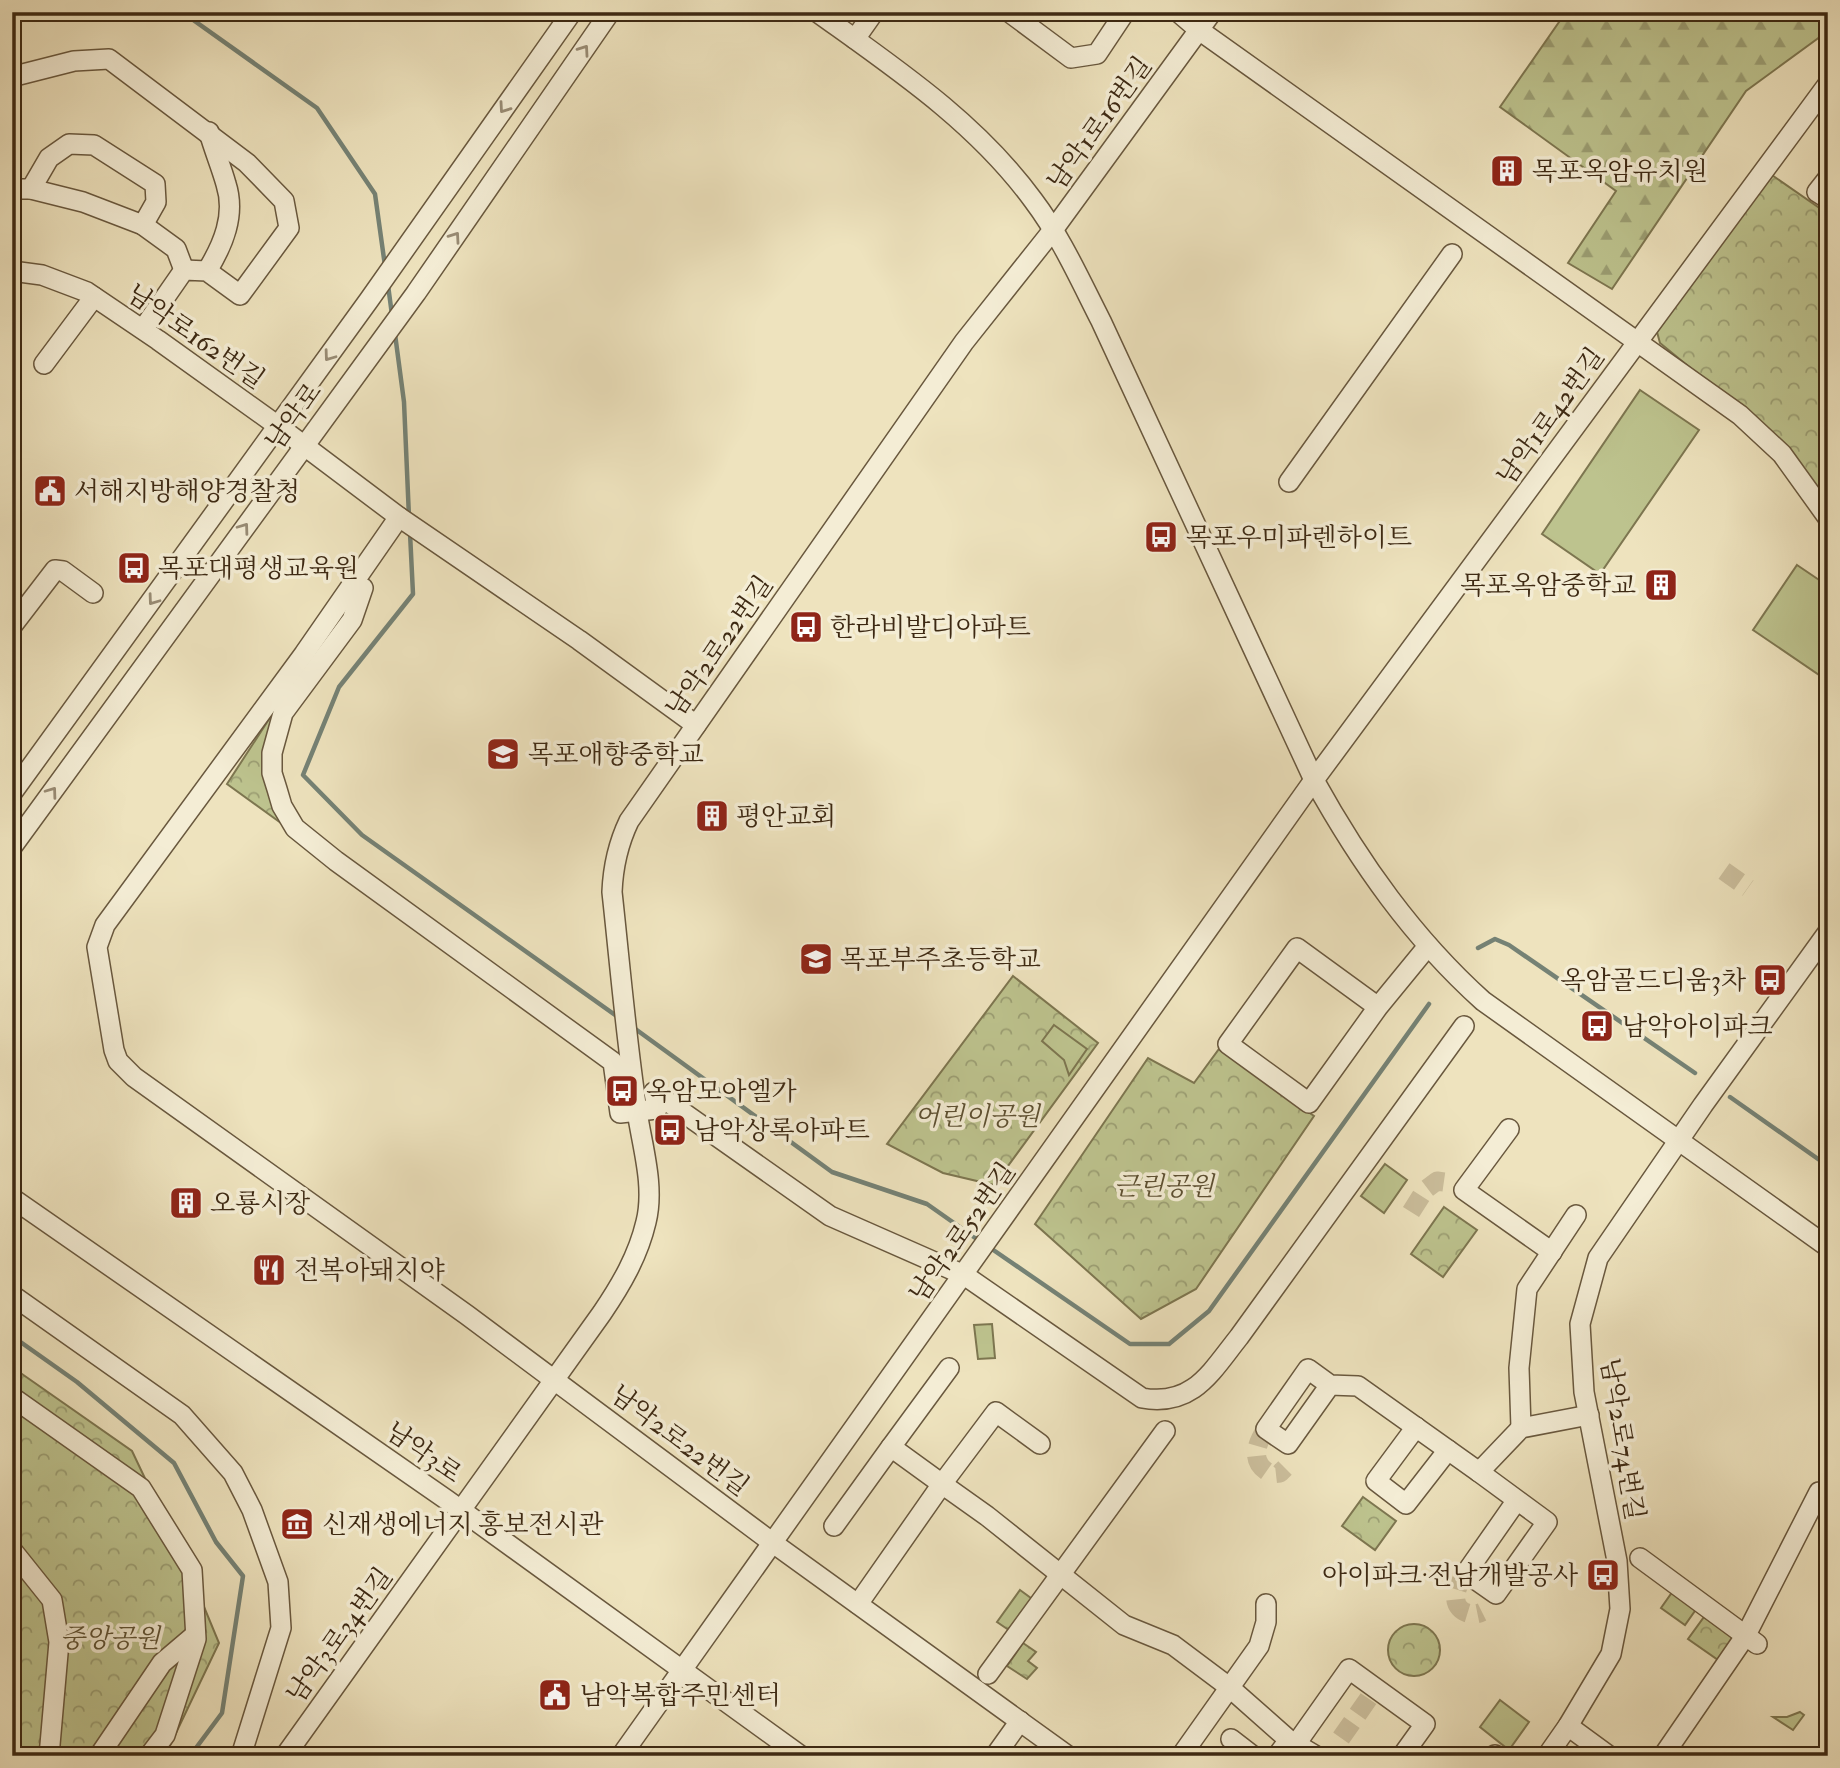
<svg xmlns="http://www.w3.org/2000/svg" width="1840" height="1768" viewBox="0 0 1840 1768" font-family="'IM FELL Double Pica','Noto Serif KR',serif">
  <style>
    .forest { fill: url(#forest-firs); stroke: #7d7650; stroke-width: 2 }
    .park { fill: url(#park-crowns); stroke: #7d7650; stroke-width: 2 }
    .garden { fill: #bdc38e; stroke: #7d7650; stroke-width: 2 }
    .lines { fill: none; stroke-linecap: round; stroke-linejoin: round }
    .stream { stroke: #758275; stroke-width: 4.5 }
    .minor-tunnel { stroke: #cbbe9c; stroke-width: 19; stroke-dasharray: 19 10; stroke-linecap: butt }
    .minor-casing { stroke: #69583e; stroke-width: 22 }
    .minor { stroke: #f4edd5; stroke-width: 19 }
    .oneway { stroke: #988b74 }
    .labels { text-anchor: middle; stroke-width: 7; stroke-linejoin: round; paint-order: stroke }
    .street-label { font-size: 26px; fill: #3d2913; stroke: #f4edd5 }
    .poi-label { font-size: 26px; fill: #3d2913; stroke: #f4edd5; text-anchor: start }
    .park-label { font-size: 26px; font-style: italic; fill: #5d5032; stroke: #f4edd5 }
  </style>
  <defs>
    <pattern id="forest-firs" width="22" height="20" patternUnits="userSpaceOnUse" patternTransform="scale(1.75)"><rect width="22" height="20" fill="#bdc38e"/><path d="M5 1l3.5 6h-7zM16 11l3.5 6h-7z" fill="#9b9e73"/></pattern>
    <pattern id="park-crowns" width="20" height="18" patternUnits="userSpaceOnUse" patternTransform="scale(1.75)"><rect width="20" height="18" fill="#bdc38e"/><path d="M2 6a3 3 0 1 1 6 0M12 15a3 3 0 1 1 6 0" fill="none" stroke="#9b9e73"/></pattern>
  </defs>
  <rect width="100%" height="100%" fill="#eee3be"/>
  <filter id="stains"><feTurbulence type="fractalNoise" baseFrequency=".00286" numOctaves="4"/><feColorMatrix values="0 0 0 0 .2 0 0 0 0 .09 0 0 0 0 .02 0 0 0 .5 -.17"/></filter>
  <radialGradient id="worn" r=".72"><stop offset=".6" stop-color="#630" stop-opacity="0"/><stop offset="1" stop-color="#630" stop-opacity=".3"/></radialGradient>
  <!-- forest -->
  <path class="forest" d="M 1566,12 L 1828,12 L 1828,31 L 1746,91 L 1612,289 L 1568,263 L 1616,191 L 1500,107 Z"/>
  <!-- park -->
  <g class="park">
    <path d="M 1769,173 L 1828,214 L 1828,510 L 1766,430 L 1660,343 L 1657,332 Z"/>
    <path d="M 273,713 L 267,768 L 292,831 L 227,784 Z"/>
    <path d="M 1013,976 L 1098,1043 L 994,1185 L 943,1173 L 887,1144 Z"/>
    <path d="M 1219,1049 L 1314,1116 L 1196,1289 L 1141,1319 L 1035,1224 L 1148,1058 L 1194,1083 Z"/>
    <path d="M 1444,1207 L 1477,1230 L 1443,1277 L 1411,1254 Z"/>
    <path d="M 12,1367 L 132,1451 L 190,1573 L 219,1643 L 165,1756 L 12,1756 Z"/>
    <path d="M 1363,1497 L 1396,1521 L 1375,1550 L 1342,1526 Z"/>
    <path d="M 1020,1590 L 1039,1604 L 1016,1635 L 997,1622 Z"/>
    <path d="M 1704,1617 L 1736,1640 L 1721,1662 L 1688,1639 Z"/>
    <circle cx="1414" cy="1650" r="26"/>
    <path d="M 1023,1643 L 1036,1652 L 1028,1661 L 1037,1668 L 1027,1679 L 1007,1666 Z"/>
    <path d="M 1800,1712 L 1804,1715 L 1793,1730 L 1773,1717 L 1787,1717 Z"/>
  </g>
  <!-- garden -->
  <g class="garden">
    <path d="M 1640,390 L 1699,430 L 1600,574 L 1542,534 Z"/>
    <path d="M 1797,565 L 1828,586 L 1828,681 L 1753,630 Z"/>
    <path d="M 1054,1025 L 1087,1049 L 1069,1075 L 1064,1060 L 1042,1041 Z"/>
    <path d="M 1385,1164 L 1407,1180 L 1384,1213 L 1361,1196 Z"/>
    <path d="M 992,1324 L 995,1358 L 978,1359 L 974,1325 Z"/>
    <path d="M 1673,1591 L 1697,1608 L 1685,1625 L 1661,1608 Z"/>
    <path d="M 1500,1700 L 1529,1722 L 1509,1750 L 1480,1727 Z"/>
  </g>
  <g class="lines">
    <!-- stream -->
    <g class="stream">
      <path d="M 182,12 L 317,108 L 375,194 L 385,266"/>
      <path d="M 388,285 L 392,315"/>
      <path d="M 395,334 L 404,402 L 409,517"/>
      <path d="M 410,533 L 413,594 L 339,687 L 303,775 L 362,835 L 618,1017"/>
      <path d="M 1478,948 L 1495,939 L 1509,945 L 1695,1073"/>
      <path d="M 634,1028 L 832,1172 L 927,1204 L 981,1242"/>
      <path d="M 1730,1097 L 1828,1166"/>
      <path d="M 989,1247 L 1130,1344 L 1169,1344 L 1209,1311 L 1429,1004"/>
      <path d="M 12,1336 L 77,1382 L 174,1463 L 216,1542 L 243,1576 L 222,1713 L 190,1756"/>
    </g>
    <!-- minor-tunnel -->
    <g class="minor-tunnel">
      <path d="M 1724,871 L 1748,888"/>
      <path d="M 1411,1212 L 1425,1190 L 1437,1181 L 1451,1183"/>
      <path d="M 1266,1429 C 1255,1446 1250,1463 1271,1474 L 1280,1473 L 1285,1468"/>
      <path d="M 1466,1573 C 1462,1579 1457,1586 1456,1594 C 1453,1610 1470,1618 1482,1612"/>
      <path d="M 1341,1738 L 1376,1688"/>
    </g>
    <defs>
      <g id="minor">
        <path d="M 817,12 C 895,68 976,122 1033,200 C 1061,237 1080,280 1101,321 L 1314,780 C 1360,863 1413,938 1483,1001 L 1828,1247"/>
        <path d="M 1009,12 L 1071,58 L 1097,54 L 1125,12"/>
        <path d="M 1178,12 L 1199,30 L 1740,415 L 1782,454 L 1828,518"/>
        <path d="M 855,39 L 874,12"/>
        <path d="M 12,79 L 15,76 L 74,61 L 109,59 L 247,163 L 284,201 L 289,228 L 240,295 L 207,271 L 184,270 L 143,329"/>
        <path d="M 1828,178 L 1817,192 L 1828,199"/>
        <path d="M 12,189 L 31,189 L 83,202 L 143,225 L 176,249 L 184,270"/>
        <path d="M 31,189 L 49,158 L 69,144 L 94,145 L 155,184 L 156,202 L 143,225"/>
        <path d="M 12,271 L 42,275 L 87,292 L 158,340 L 278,426 L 399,517 L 579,640 L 696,725"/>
        <path d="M 207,271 C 223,245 236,215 226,184 C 221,166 214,150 209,132"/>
        <path d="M 44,364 L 94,297"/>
        <path d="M 1289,482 L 1452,254"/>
        <path d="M 399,517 L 304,654 L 105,925 L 97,947 L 114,1050 L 118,1061 L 134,1077 L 467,1315 L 773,1543 L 1068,1756"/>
        <path d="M 363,588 L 352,620 L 283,713 L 272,753 L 272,773 L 277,789 L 282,806 L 295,828 L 336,861 L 613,1062 L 620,1113 L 657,1109 L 654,1092 L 830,1216 L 964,1275 L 1142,1398 C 1193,1407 1211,1372 1239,1337 L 1464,1026"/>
        <path d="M 12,626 L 55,570 L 63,571 L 93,593"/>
        <path d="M 12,793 L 369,300 L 572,12"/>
        <path d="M 12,847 L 416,293 L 610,12"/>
        <path d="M 1378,1007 L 1297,948 L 1228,1044 L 1309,1103 L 1378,1007 L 1428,946"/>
        <path d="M 1509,1129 L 1464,1190 L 1552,1252"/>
        <path d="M 12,1198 L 447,1500 L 801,1756"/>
        <path d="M 12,1295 L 182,1415 L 233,1473 L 252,1510 L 278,1582 L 281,1628 L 241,1756"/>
        <path d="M 949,1368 L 891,1447 L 942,1484 L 996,1412 L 1040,1444"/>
        <path d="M 1330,1385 L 1288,1444 L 1266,1429 L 1308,1369 L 1330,1385 L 1358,1386 L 1479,1472 L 1521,1428 L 1589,1415"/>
        <path d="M 12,1397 L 141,1488 L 192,1570 L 196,1639 L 165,1735 L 149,1756"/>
        <path d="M 1416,1427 L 1376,1481 L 1406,1504 L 1448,1450"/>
        <path d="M 1521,1428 L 1519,1368 L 1527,1289 L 1576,1215"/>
        <path d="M 1479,1472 L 1547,1522 L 1496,1594 L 1466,1573 L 1517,1500"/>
        <path d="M 834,1526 L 891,1447"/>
        <path d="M 12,1550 L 52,1600 L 59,1642 L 49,1756"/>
        <path d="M 1640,1558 L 1757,1644"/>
        <path d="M 858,1604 L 942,1484 L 987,1516 L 1124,1625 L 1173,1645 L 1229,1687 L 1289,1740 L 1316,1756"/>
        <path d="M 988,1674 L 1165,1431"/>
        <path d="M 1568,1726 L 1609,1756"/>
        <path d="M 1231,1739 L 1253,1756"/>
        <path d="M 1296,1744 L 1349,1669 L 1425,1724 L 1402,1756"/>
        <path d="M 99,1756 L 162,1663 L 195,1635"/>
        <path d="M 285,1756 L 602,1313 C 621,1285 638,1256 646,1222 C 655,1186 642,1146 637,1111 C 626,1038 620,965 612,892 C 613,867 618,844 629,821 L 964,342 L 1053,230 L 1212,12"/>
        <path d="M 621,1756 L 1314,780 L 1828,84"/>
        <path d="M 995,1756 L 1020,1721"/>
        <path d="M 1181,1756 L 1259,1646 L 1266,1622 L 1266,1604"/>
        <path d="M 1277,1756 L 1289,1740"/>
        <path d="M 1494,1756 L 1495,1755"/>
        <path d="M 1547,1756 L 1568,1726 L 1611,1654 L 1620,1609 L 1617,1561 L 1584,1392 L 1580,1324 L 1598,1258 L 1703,1105 L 1828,932"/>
        <path d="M 1663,1756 L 1746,1635 L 1819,1492"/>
      </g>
    </defs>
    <!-- minor casing -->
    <use href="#minor" class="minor-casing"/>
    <!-- minor -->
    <use href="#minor" class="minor"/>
  </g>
  <!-- one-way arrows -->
  <defs><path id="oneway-chevron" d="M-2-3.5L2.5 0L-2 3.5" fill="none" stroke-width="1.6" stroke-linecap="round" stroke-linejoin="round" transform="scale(1.75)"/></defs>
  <g class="oneway">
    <use href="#oneway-chevron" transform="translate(584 50) rotate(-55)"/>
    <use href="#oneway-chevron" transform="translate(504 108) rotate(125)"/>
    <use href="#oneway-chevron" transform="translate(455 237) rotate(-55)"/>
    <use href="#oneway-chevron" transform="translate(329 356) rotate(126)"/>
    <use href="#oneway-chevron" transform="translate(244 528) rotate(-54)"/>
    <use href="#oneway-chevron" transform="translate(153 600) rotate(126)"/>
    <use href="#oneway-chevron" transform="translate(52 792) rotate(-54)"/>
  </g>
  <!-- icons -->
  <defs>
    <symbol id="building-square" viewBox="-11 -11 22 22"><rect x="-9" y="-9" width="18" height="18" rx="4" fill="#8f2418" stroke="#f4edd5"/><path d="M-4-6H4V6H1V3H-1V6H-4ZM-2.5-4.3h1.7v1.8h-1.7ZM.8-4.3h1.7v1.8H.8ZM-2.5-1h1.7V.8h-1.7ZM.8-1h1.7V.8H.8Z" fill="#fff"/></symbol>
    <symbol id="civic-square" viewBox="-11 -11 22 22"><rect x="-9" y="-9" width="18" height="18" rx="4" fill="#8f2418" stroke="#f4edd5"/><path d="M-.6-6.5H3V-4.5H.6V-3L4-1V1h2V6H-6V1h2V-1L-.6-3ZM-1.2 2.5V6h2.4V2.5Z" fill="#fff"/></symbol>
    <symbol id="bus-square" viewBox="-11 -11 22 22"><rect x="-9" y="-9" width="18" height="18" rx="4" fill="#8f2418" stroke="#f4edd5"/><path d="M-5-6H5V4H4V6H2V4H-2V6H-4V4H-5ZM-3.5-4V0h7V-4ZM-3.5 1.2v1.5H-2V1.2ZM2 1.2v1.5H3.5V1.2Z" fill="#fff"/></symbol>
    <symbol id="school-square" viewBox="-11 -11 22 22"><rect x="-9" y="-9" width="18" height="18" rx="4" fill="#8f2418" stroke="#f4edd5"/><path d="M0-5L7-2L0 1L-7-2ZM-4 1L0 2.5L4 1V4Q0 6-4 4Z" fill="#fff"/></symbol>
    <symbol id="restaurant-square" viewBox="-11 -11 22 22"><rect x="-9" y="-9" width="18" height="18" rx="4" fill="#8f2418" stroke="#f4edd5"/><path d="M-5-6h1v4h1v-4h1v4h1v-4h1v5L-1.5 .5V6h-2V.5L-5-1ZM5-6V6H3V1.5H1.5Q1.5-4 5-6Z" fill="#fff"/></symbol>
    <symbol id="museum-square" viewBox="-11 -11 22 22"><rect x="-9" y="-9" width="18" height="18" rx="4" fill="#8f2418" stroke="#f4edd5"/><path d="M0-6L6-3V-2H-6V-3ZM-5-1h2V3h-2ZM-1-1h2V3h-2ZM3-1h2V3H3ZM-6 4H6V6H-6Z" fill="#fff"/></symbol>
  </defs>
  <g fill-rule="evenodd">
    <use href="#building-square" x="1488" y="152" width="38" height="38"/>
    <use href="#civic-square" x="31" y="472" width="38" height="38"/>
    <use href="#bus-square" x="1142" y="518" width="38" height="38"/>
    <use href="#bus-square" x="115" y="549" width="38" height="38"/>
    <use href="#building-square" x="1642" y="566" width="38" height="38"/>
    <use href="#bus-square" x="787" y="608" width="38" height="38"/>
    <use href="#school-square" x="484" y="735" width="38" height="38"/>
    <use href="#building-square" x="693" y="797" width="38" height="38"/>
    <use href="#school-square" x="797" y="940" width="38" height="38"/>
    <use href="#bus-square" x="1751" y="961" width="38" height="38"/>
    <use href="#bus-square" x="1578" y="1007" width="38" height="38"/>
    <use href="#bus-square" x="603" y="1072" width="38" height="38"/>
    <use href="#bus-square" x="651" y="1111" width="38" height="38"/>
    <use href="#building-square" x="167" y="1184" width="38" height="38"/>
    <use href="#restaurant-square" x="250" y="1251" width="38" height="38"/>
    <use href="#museum-square" x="278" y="1505" width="38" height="38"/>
    <use href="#bus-square" x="1584" y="1556" width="38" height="38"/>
    <use href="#civic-square" x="536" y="1676" width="38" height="38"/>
  </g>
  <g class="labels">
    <!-- street labels -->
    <g class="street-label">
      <text transform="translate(1099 123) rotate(-54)" y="9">남악1로16번길</text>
      <text transform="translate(196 336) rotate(35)" y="9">남악로162번길</text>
      <text transform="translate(293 416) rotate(-54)" y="9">남악로</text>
      <text transform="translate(1550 416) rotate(-54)" y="9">남악1로42번길</text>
      <text transform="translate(719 646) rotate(-55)" y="9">남악2로22번길</text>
      <text transform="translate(962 1232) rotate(-55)" y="9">남악2로52번길</text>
      <text transform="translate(1623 1439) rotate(81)" y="9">남악2로74번길</text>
      <text transform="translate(680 1440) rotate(37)" y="9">남악2로22번길</text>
      <text transform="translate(424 1452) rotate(35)" y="9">남악3로</text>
      <text transform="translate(339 1635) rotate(-54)" y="9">남악3로34번길</text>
    </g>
    <!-- poi labels -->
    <g class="poi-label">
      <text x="1532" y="180">목포옥암유치원</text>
      <text x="74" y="500">서해지방해양경찰청</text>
      <text x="1186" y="546">목포우미파렌하이트</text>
      <text x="158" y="577">목포대평생교육원</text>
      <text x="1636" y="594" text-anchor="end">목포옥암중학교</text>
      <text x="830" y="636">한라비발디아파트</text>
      <text x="528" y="763">목포애향중학교</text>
      <text x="736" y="825">평안교회</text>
      <text x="840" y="968">목포부주초등학교</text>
      <text x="1746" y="989" text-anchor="end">옥암골드디움3차</text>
      <text x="1622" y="1035">남악아이파크</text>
      <text x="646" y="1100">옥암모아엘가</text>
      <text x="694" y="1139">남악상록아파트</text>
      <text x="210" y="1212">오룡시장</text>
      <text x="294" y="1279">전복아돼지야</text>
      <text x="322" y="1533">신재생에너지 홍보전시관</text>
      <text x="1578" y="1584" text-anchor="end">아이파크·전남개발공사</text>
      <text x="580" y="1704">남악복합주민센터</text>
    </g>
    <!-- park labels -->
    <g class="park-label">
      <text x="977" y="1125">어린이공원</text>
      <text x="1164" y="1195">근린공원</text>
      <text x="110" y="1647">중앙공원</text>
    </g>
  </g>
  <!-- margin -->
  <rect width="1840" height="1768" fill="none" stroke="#eee3be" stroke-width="42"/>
  <rect x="14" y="14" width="1812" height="1740" fill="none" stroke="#3d2913" stroke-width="3.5"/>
  <rect x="21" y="21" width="1798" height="1726" fill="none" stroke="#3d2913" stroke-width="2"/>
  <rect width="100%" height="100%" filter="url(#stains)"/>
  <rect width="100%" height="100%" fill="url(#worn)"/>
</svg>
